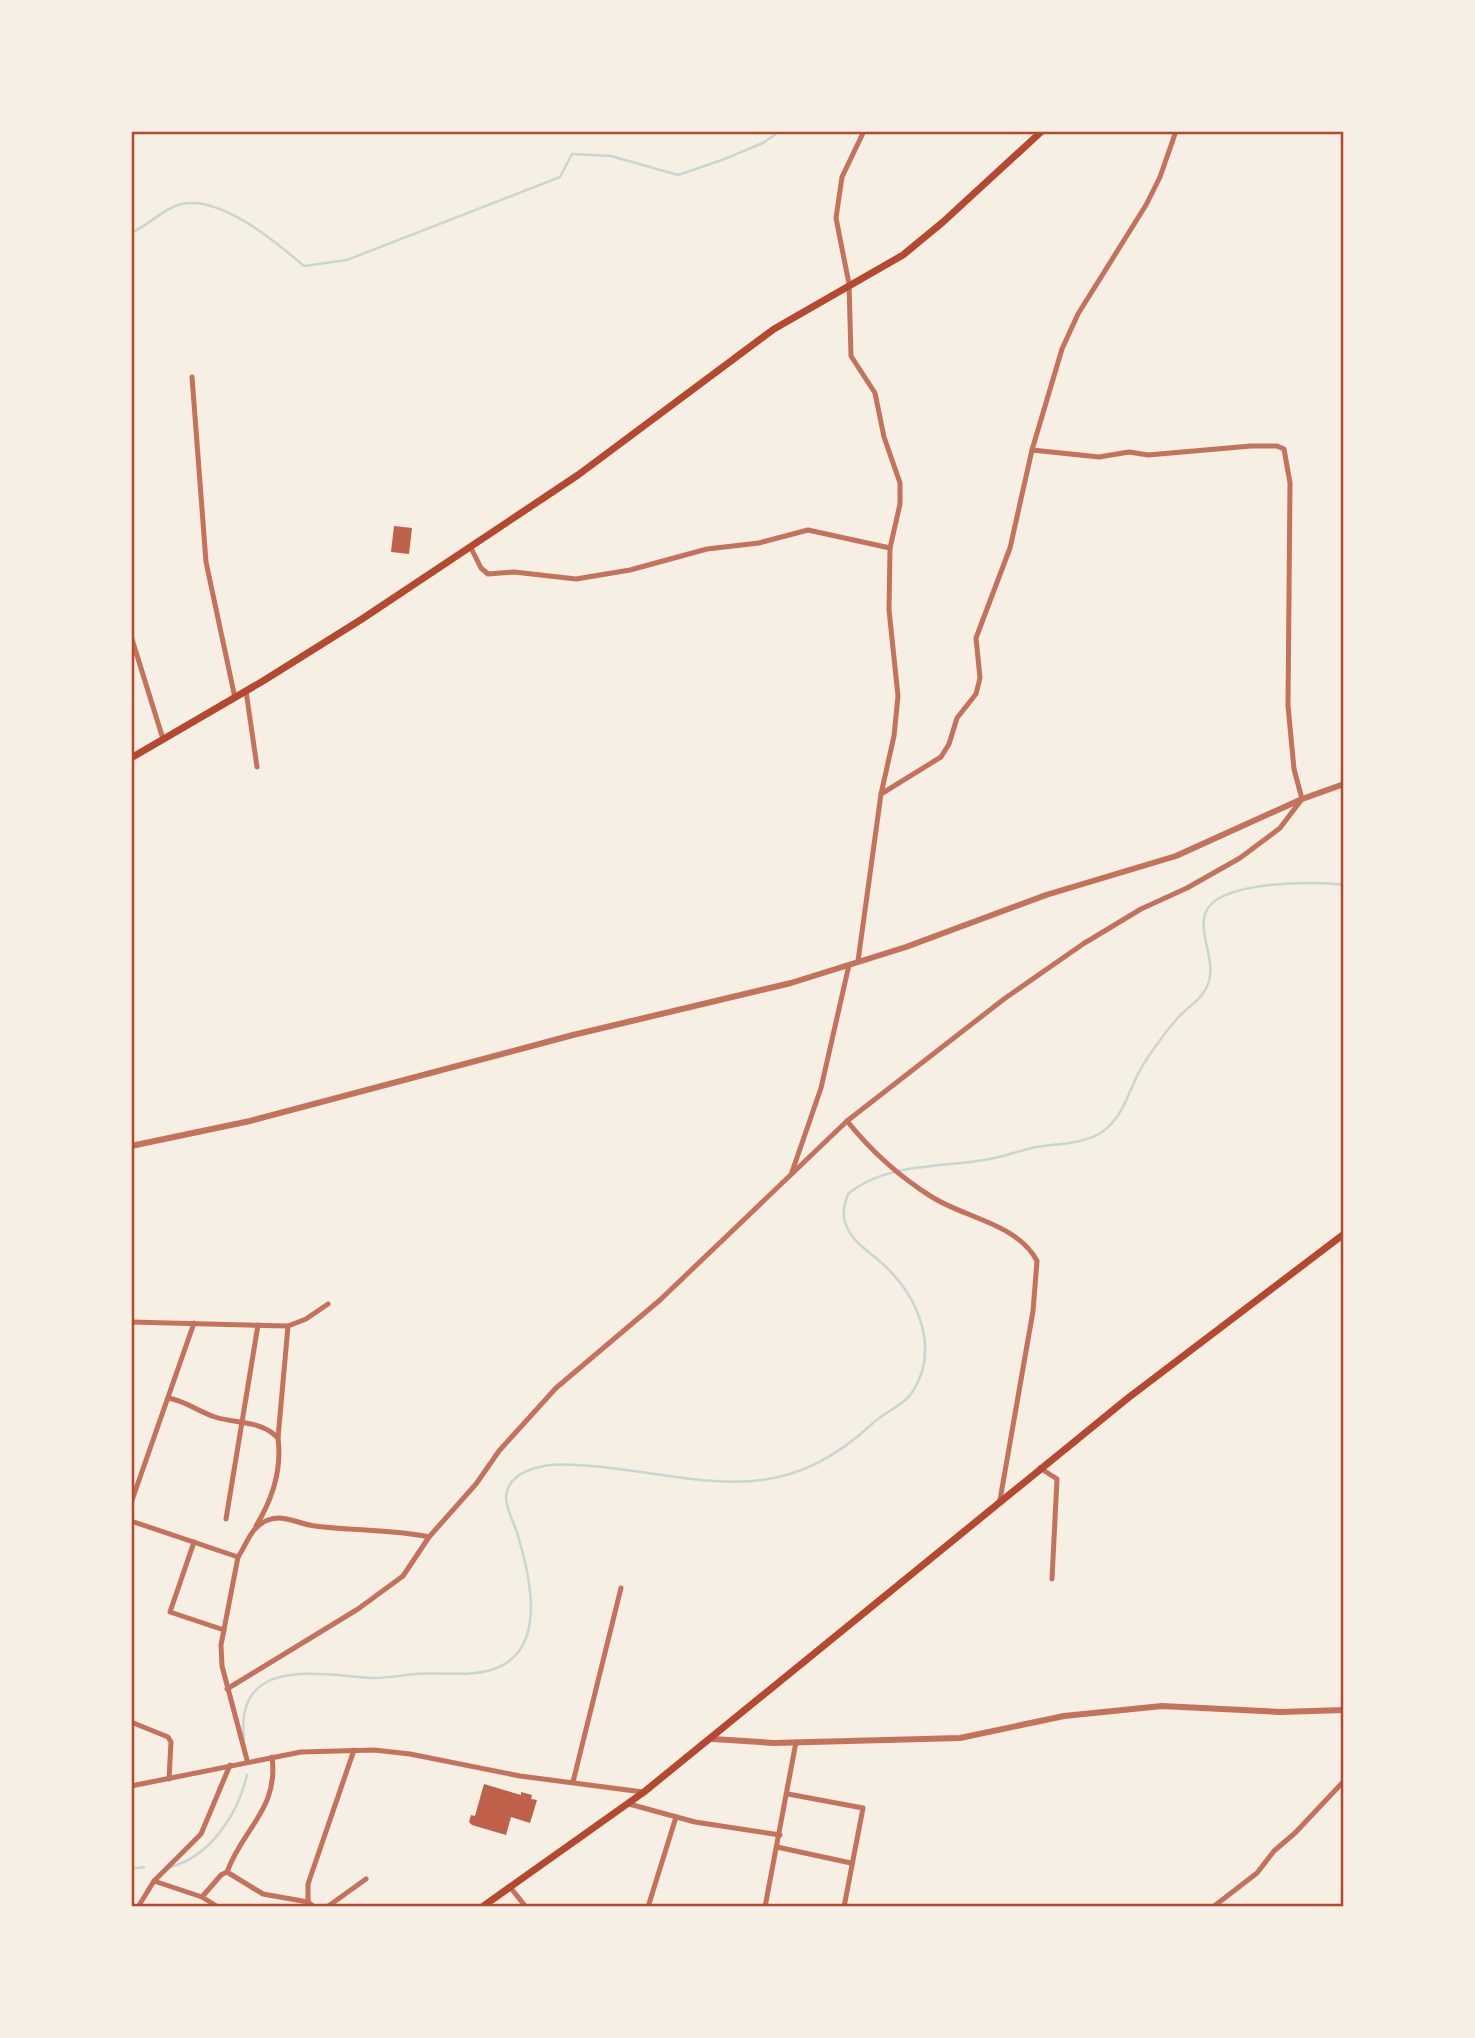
<svg xmlns="http://www.w3.org/2000/svg" width="1475" height="2038" viewBox="0 0 1475 2038" font-family="Roboto,sans-serif">
  <style>
    .lines { fill: none; stroke-linecap: round; stroke-linejoin: round }
    .stream { stroke: #c9d6d2; stroke-width: 2.5 }
    .building { fill: #bf614a }
    .minor { stroke: #c5725c; stroke-width: 5 }
    .tertiary { stroke: #c5725c; stroke-width: 6 }
    .secondary { stroke: #b5482f; stroke-width: 7 }
    .neatline { fill: none; stroke: #b5482f; stroke-width: 2.5 }
  </style>
  <rect width="100%" height="100%" fill="#f6efe4"/>
  <g class="lines">
    <!-- stream -->
    <g class="stream">
      <path d="M 131,233 C 147,226 158,214 173,207 C 213,188 276,242 304,266 L 347,260 L 560,177 L 572,154 L 611,156 L 678,175 L 722,160 L 763,143 L 780,131"/>
      <path d="M 244,1740 C 234,1653 323,1676 375,1678 C 389,1678 402,1675 416,1674 C 441,1672 467,1677 491,1670 C 548,1653 531,1579 518,1536 C 515,1524 506,1510 506,1497 C 507,1484 515,1476 527,1471 C 549,1461 578,1465 602,1467 C 711,1479 781,1508 872,1424 C 884,1412 904,1406 913,1391 C 940,1348 918,1297 884,1265 C 871,1253 850,1241 845,1222 C 842,1212 845,1203 848,1194 C 886,1162 944,1168 990,1159 C 1006,1156 1021,1150 1037,1147 C 1056,1144 1081,1144 1099,1134 C 1120,1121 1127,1098 1136,1078 C 1145,1059 1162,1037 1175,1021 C 1187,1006 1203,1001 1209,981 C 1215,958 1199,936 1205,914 C 1215,880 1316,881 1344,885"/>
      <path d="M 170,1867 C 210,1857 238,1814 247,1775"/>
      <path d="M 131,1869 L 144,1867"/>
    </g>
  </g>
  <!-- building -->
  <g class="building">
    <path d="M 394,526 L 412,528 L 409,554 L 391,552 Z"/>
    <path d="M 484,1784 L 521,1795 L 521,1792 L 532,1795 L 531,1799 L 537,1800 L 530,1823 L 511,1817 L 506,1835 L 472,1825 L 469,1822 L 471,1815 L 475,1816 Z"/>
  </g>
  <g class="lines">
    <!-- minor -->
    <g class="minor">
      <path d="M 864,131 L 842,177 L 836,218 L 849,284 L 851,356 L 875,393 L 884,437 L 900,483 L 900,504 L 890,548"/>
      <path d="M 192,377 L 206,562 L 235,698"/>
      <path d="M 470,546 L 481,568 L 488,574 L 514,572 L 576,579 L 630,570 L 707,549 L 759,543 L 808,530 L 890,548 L 889,610 L 898,696 L 894,736 L 881,794"/>
      <path d="M 131,636 L 163,739"/>
      <path d="M 246,691 L 257,767"/>
      <path d="M 858,961 L 881,794 L 941,757 L 949,744 L 957,718 L 976,694 L 980,678 L 976,638 L 1010,548 L 1032,450 L 1062,349 L 1078,314 L 1146,205 L 1160,177 L 1176,131"/>
      <path d="M 847,1121 C 872,1152 898,1176 932,1197 C 965,1218 1018,1224 1037,1261 L 1033,1311 L 1000,1500"/>
      <path d="M 792,1172 L 821,1088 L 849,965"/>
      <path d="M 131,1322 L 288,1326 L 306,1319 L 328,1304"/>
      <path d="M 168,1398 C 186,1401 197,1411 215,1417 C 236,1424 261,1420 278,1438 C 282,1469 272,1500 256,1526"/>
      <path d="M 278,1438 L 288,1326"/>
      <path d="M 1040,1468 L 1057,1479 L 1052,1579"/>
      <path d="M 131,1503 L 194,1323"/>
      <path d="M 226,1519 L 258,1325"/>
      <path d="M 131,1521 L 238,1557 C 247,1544 251,1526 268,1520 C 285,1514 298,1524 315,1526 C 353,1531 391,1529 429,1537"/>
      <path d="M 194,1542 L 170,1612 L 224,1630"/>
      <path d="M 238,1557 L 221,1645 L 222,1666 L 247,1760"/>
      <path d="M 227,1689 L 358,1609 L 403,1576 L 429,1537 L 476,1484 L 499,1451 L 556,1388 L 660,1300 L 847,1121 L 1004,999 L 1083,944 L 1141,909 L 1187,888 L 1240,858 L 1280,828 L 1302,799 L 1294,769 L 1288,706 L 1290,483 L 1284,449 L 1277,446 L 1251,446 L 1148,455 L 1129,452 L 1099,457 L 1032,450"/>
      <path d="M 131,1722 L 168,1737 L 171,1742 L 169,1779"/>
      <path d="M 573,1782 L 621,1588"/>
      <path d="M 131,1786 L 301,1752 L 374,1750 L 410,1754 L 520,1776 L 643,1792"/>
      <path d="M 788,1794 L 863,1808 L 844,1907"/>
      <path d="M 629,1804 L 695,1822 L 780,1835"/>
      <path d="M 777,1847 L 851,1863"/>
      <path d="M 227,1872 C 243,1828 279,1809 272,1757"/>
      <path d="M 154,1881 L 202,1897 L 221,1875 L 227,1872 L 263,1894 L 308,1902"/>
      <path d="M 510,1887 L 526,1907"/>
      <path d="M 202,1897 L 218,1907"/>
      <path d="M 138,1907 L 154,1881 L 201,1834 L 230,1765"/>
      <path d="M 314,1907 L 308,1902 L 308,1884 L 354,1750"/>
      <path d="M 327,1907 L 366,1879"/>
      <path d="M 648,1907 L 676,1817"/>
      <path d="M 765,1907 L 796,1742"/>
      <path d="M 1213,1907 L 1257,1873 L 1274,1851 L 1295,1833 L 1344,1781"/>
    </g>
    <!-- tertiary -->
    <g class="tertiary">
      <path d="M 131,1146 L 250,1121 L 573,1035 L 791,983 L 906,947 L 1046,895 L 1176,856 L 1302,799 L 1344,784"/>
      <path d="M 713,1739 L 774,1743 L 960,1738 L 1064,1716 L 1162,1706 L 1280,1712 L 1344,1710"/>
    </g>
    <!-- secondary -->
    <g class="secondary">
      <path d="M 131,758 L 263,681 L 362,619 L 578,475 L 774,329 L 903,255 L 943,222 L 1042,131"/>
      <path d="M 482,1907 L 644,1792 L 1128,1398 L 1344,1234"/>
    </g>
  </g>
  <!-- border -->
  <rect width="1475" height="2038" fill="none" stroke="#f6efe4" stroke-width="266"/>
  <rect x="133" y="133" width="1209" height="1772" class="neatline"/>
</svg>
